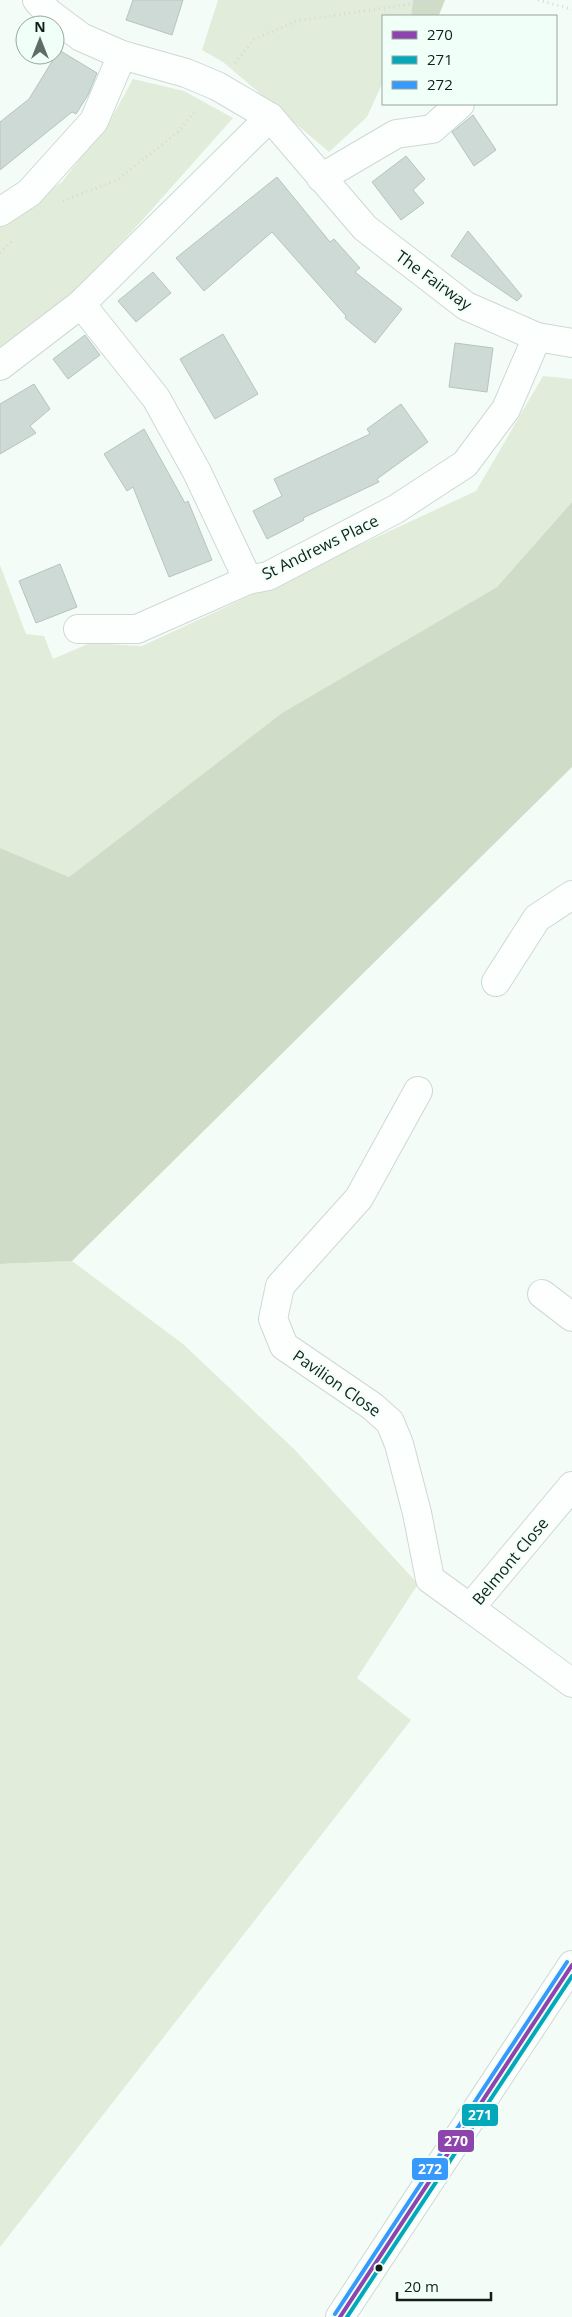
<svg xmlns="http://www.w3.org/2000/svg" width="572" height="2317" viewBox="0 0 572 2317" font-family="'Open Sans',sans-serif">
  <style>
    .green { fill: #e1ecdb }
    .forest { fill: #cfdcc7 }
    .building { fill: #cedad6; stroke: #b8c3bf }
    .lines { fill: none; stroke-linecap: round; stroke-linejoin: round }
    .minor-casing { stroke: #ced9d3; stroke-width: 30 }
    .primary-casing { stroke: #ced9d3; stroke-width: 30 }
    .path { stroke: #d7dad8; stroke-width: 3; stroke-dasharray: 1 4; stroke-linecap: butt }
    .minor { stroke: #fdfffe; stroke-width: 28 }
    .primary { stroke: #fdfffe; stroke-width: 28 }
    .bus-1-casing { stroke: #f0fff7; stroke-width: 8 }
    .bus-2-casing { stroke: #f0fff7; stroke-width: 8 }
    .bus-3-casing { stroke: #f0fff7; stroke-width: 8 }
    .bus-1 { stroke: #8e44ad; stroke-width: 4 }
    .bus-2 { stroke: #03a8ba; stroke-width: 4 }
    .bus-3 { stroke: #3799fb; stroke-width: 4 }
    .bus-dot { fill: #111f19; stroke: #f0fff7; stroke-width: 2 }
    .labels { text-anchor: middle; stroke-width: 4; stroke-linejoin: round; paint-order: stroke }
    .street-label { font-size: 16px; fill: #111f19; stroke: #f0fff7 }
    .line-badge { stroke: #f0fff7; stroke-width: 2 }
    .badge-label { font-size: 14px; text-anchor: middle; font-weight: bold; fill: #fff }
  </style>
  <rect width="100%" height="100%" fill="#f4fcf7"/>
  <!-- green -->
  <g class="green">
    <path d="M 218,0 L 413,0 L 411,16 L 383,16 L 383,82 L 367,117 L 329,152 L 223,62 L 202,50 Z"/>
    <path d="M 133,79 L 184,91 L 233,118 L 137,226 L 63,304 L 0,349 L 0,223 L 62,182 L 111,119 Z"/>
    <path d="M 543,376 L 572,379 L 572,502 L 497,587 L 282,713 L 69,877 L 0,848 L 0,565 L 26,634 L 44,636 L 53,659 L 90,643 L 142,646 L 476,491 Z"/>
    <path d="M 72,1261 L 183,1344 L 295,1450 L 418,1584 L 357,1678 L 411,1720 L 0,2247 L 0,1264 Z"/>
  </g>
  <!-- forest -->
  <g class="forest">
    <path d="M 413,0 L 445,0 L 439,15 L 411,16 Z"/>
    <path d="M 572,502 L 572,767 L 72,1261 L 0,1264 L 0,848 L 69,877 L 282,713 L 497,587 Z"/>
  </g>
  <!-- building -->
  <g class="building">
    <path d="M 133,0 L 183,0 L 172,35 L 126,20 Z"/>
    <path d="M 59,50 L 97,73 L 88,95 L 76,114 L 72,112 L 0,170 L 0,122 L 29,99 Z"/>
    <path d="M 473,115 L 496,150 L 474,166 L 452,132 Z"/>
    <path d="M 406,156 L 425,179 L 413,190 L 424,203 L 401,220 L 372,182 Z"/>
    <path d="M 277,177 L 330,242 L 334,239 L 360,268 L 355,272 L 402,309 L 375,343 L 345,318 L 346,316 L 272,232 L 204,291 L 176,258 Z"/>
    <path d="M 468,231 L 522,296 L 517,301 L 451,256 Z"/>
    <path d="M 153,272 L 171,293 L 136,322 L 118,301 Z"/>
    <path d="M 223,334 L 258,394 L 215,419 L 180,359 Z"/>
    <path d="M 85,335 L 100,355 L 68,379 L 53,359 Z"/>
    <path d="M 455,343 L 493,348 L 487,392 L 449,387 Z"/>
    <path d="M 34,384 L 50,409 L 30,426 L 36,433 L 0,454 L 0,404 Z"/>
    <path d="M 401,404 L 428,442 L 377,479 L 379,482 L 303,518 L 304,520 L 267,539 L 253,511 L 282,496 L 274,479 L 370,434 L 367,429 Z"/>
    <path d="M 144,429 L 185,503 L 188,501 L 212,560 L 169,577 L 133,487 L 127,491 L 104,454 Z"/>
    <path d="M 60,564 L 77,607 L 36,623 L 19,581 Z"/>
  </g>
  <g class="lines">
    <defs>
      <g id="minor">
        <path d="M 37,0 L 49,13 L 81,37 L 122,55 L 186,73 L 217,86 L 270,117 L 365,228 L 466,306 L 537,337 L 572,343"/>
        <path d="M 270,117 L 81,304 L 156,398 L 197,472 L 248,580 L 268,576 L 396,509 L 465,464 L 506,409 L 537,337"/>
        <path d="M 321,178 L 396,134 L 432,129 L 460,104"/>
        <path d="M 0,212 L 29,193 L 94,121 L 122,55"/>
        <path d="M 0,366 L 81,304"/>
        <path d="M 78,629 L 137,629 L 248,580"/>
        <path d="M 496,982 L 537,918 L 572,895"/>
        <path d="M 418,1091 L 359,1198 L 280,1286 L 273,1319 L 284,1346 L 372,1406 L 390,1422 L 399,1444 L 417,1513 L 430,1579 L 470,1608"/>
        <path d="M 542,1294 L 572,1317"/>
        <path d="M 572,1486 L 470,1608 L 572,1683"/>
      </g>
      <path id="primary" d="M 340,2317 L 572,1965"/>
    </defs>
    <!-- minor casing -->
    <use href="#minor" class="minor-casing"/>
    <!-- primary casing -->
    <use href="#primary" class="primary-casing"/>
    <!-- path -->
    <g class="path">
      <path d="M 538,0 L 572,9"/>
      <path d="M 235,63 L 254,39 L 297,21 L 437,0"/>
      <path d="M 63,201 L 117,180 L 177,133 L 196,110"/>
      <path d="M 0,253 L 14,239"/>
    </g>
    <!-- minor -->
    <use href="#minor" class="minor"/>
    <!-- primary -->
    <use href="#primary" class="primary"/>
    <defs>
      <path id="bus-1" d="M 340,2317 L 572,1965"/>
      <path id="bus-2" d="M 347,2317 L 572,1976"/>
      <path id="bus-3" d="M 335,2314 L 567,1962"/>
    </defs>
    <!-- bus-1 casing -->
    <use href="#bus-1" class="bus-1-casing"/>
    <!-- bus-2 casing -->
    <use href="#bus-2" class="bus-2-casing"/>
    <!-- bus-3 casing -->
    <use href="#bus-3" class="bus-3-casing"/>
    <!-- bus-1 -->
    <use href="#bus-1" class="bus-1"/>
    <!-- bus-2 -->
    <use href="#bus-2" class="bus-2"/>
    <!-- bus-3 -->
    <use href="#bus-3" class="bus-3"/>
  </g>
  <!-- markers -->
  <circle class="bus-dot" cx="379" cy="2268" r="4.5"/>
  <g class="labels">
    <!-- street labels -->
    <g class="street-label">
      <text transform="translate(434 280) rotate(36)" y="6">The Fairway</text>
      <text transform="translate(320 547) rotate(-26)" y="6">St Andrews Place</text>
      <text transform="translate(337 1383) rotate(35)" y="6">Pavilion Close</text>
      <text transform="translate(510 1561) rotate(-50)" y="6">Belmont Close</text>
    </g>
  </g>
  <g class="line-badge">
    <rect x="461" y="2103" width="38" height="24" rx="5" fill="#03a8ba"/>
    <rect x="437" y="2129" width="38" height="24" rx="5" fill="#8e44ad"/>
    <rect x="411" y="2157" width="38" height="24" rx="5" fill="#3799fb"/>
  </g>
  <g class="badge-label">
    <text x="480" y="2120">271</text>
    <text x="456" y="2146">270</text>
    <text x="430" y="2174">272</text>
  </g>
  <!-- legend -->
  <rect x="382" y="15" width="175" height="90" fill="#f0fff7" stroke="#97a59e"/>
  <rect x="392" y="31" width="25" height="8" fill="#8e44ad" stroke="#97a59e"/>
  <text x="427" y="40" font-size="15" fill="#111f19">270</text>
  <rect x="392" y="56" width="25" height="8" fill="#03a8ba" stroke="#97a59e"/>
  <text x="427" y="65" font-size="15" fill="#111f19">271</text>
  <rect x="392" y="81" width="25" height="8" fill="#3799fb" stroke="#97a59e"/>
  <text x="427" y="90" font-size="15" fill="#111f19">272</text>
  <!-- north arrow -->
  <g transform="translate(40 40)"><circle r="24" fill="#f0fff7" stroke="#97a59e"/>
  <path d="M0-4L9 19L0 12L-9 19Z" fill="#606c67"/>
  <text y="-8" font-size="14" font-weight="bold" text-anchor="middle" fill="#111f19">N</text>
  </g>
  <!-- scale -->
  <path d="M397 2292v8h94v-8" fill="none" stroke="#111f19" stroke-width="2.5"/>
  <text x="404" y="2292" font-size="15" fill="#111f19" stroke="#f0fff7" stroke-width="4" paint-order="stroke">20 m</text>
</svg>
